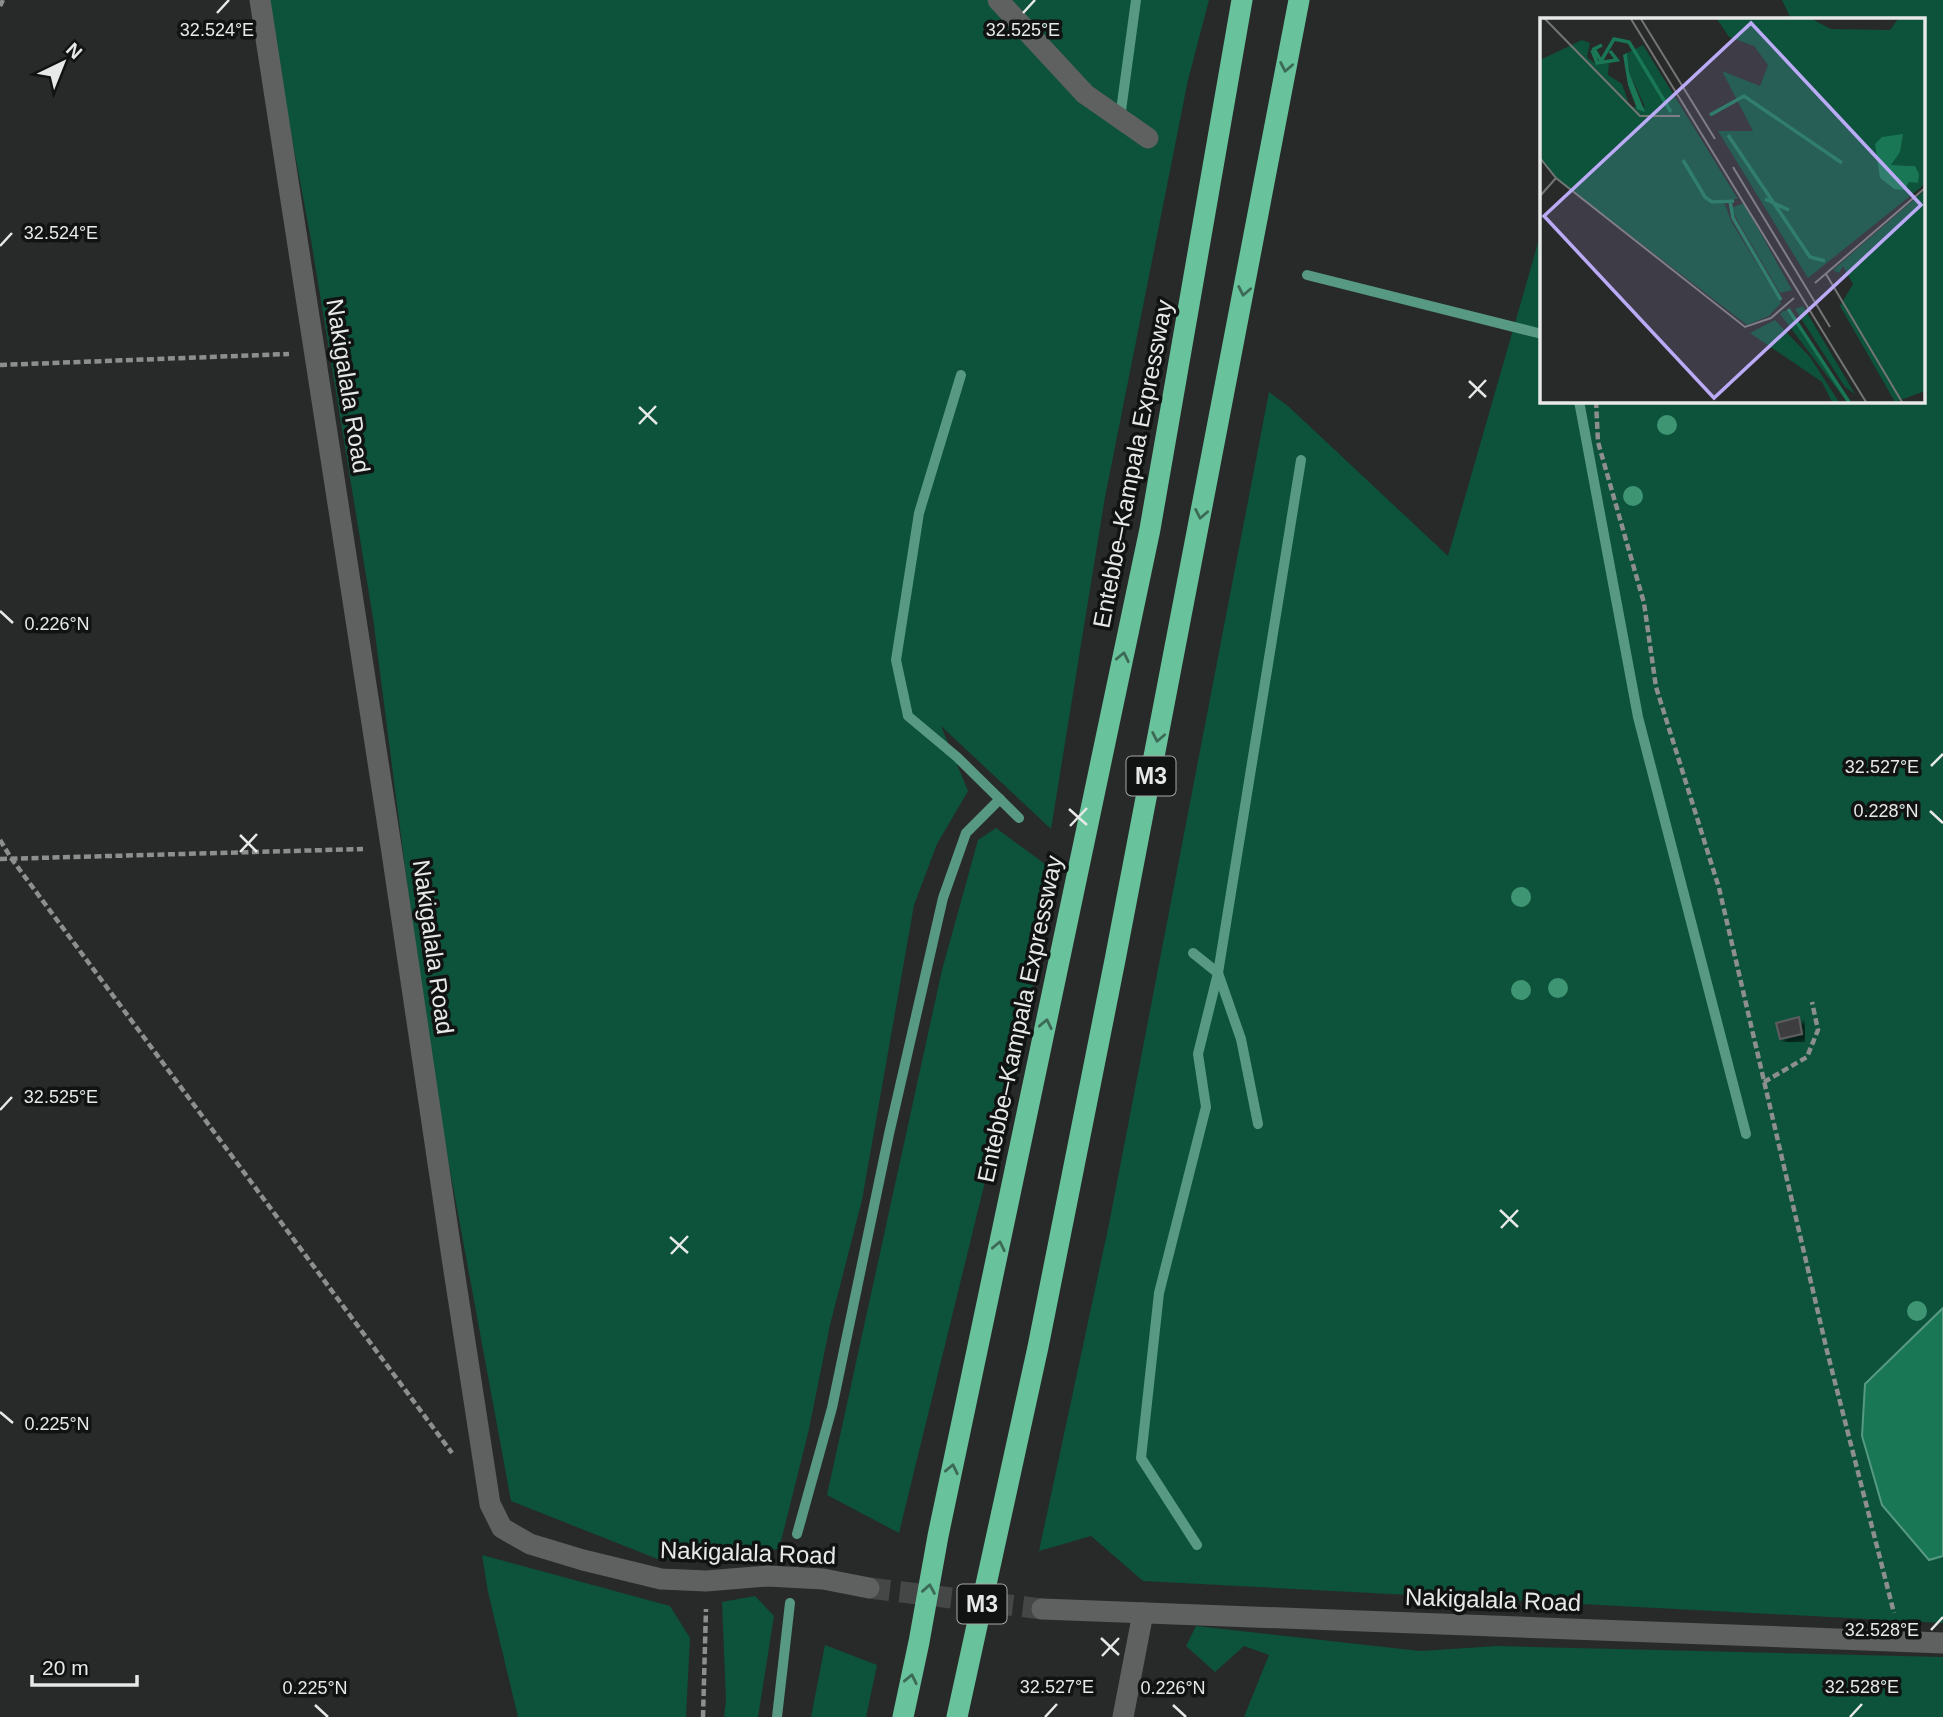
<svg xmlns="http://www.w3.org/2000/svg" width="1943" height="1717" viewBox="0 0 1943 1717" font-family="Arial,sans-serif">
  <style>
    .green { fill: #0d523a }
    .water { fill: #197756; stroke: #579982; stroke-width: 2 }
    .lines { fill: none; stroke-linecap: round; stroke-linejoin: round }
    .stream { stroke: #579982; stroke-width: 10 }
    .building { fill: #3e3e40; stroke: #5d5d60; stroke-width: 2; filter: url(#shadow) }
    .minor-tunnel { stroke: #444746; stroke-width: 21; stroke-dasharray: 21 10; stroke-linecap: butt }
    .path { stroke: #8d8f8e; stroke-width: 4.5; stroke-dasharray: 7 3.5; stroke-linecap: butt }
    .minor { stroke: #5e615f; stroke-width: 21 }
    .highway { stroke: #68c29b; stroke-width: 21 }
    .tree { fill: #3e9574 }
    .oneway { stroke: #3c6a56 }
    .ticks { fill: none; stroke: #e7e9e8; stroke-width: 2.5 }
    .labels { text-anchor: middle; stroke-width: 7; stroke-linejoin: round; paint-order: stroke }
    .shield { fill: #111212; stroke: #a7a8a8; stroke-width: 2 }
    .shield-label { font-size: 23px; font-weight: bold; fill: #e7e9e8 }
    .street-label { font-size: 24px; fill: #e7e9e8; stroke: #111212 }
    .inset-river { fill: none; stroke: #197756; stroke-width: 3.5 }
    .inset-road { fill: none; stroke: #747675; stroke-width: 2 }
    .view { fill: #bbaaf6; fill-opacity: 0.15; stroke: #bbaaf6; stroke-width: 3.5 }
    .inset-edge { fill: none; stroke: #e7e9e8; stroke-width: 3.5 }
    .ticks-label { font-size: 18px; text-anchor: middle; fill: #e7e9e8; stroke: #111212; stroke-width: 7; stroke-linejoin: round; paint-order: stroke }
  </style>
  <defs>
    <filter id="shadow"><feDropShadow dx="6" dy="6" stdDeviation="2" flood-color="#0009"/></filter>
  </defs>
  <rect width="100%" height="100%" fill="#272a29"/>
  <!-- green -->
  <g class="green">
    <path d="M 266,0 L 1209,0 L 1188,80 L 1105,497 L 1051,829 L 941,726 L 968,791 L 937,844 L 914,905 L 862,1200 L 830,1325 L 809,1429 L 779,1549 L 660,1560 L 511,1501 L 442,1127 L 422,1000 L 373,618 L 311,240 Z"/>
    <path d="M 1782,0 L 1943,0 L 1943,1308 L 1865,1384 L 1929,1560 L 1943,1556 L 1943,1623 L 1143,1581 L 1091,1536 L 1039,1551 L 1109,1224 L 1269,392 L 1288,406 L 1448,556 L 1542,229 L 1542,401 L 1924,401 L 1924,19 L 1791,19 Z"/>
    <path d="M 996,828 L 1060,875 L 899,1533 L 827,1495 L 942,970 L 978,840 Z"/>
    <path d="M 482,1555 L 670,1606 L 690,1638 L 686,1717 L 518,1717 L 488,1592 Z"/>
    <path d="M 755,1596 L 774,1616 L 758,1717 L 724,1717 L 726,1700 L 722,1602 Z"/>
    <path d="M 1196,1626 L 1420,1651 L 1497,1646 L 1943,1657 L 1943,1717 L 1244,1717 L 1269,1655 L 1244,1646 L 1215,1672 L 1186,1646 Z"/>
    <path d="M 825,1645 L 877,1665 L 866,1717 L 811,1717 Z"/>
  </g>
  <!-- water -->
  <path class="water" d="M 1943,1308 L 1943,1556 L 1929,1560 L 1882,1505 L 1862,1436 L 1865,1384 Z"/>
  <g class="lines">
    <!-- stream -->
    <g class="stream">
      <path d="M 1120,118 L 1136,0"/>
      <path d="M 1307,275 L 1542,334"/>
      <path d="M 961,375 L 919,513 L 896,660 L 908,716 L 957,757 L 1019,818"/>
      <path d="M 1579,401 L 1638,717 L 1746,1134"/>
      <path d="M 1193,953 L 1218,973 L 1241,1039 L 1258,1124"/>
      <path d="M 797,1534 L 832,1408 L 889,1134 L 943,898 L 966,833 L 1000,799"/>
      <path d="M 1197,1545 L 1141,1458 L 1159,1293 L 1206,1107 L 1198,1054 L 1218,973 L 1301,460"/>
      <path d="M 777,1717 L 790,1603"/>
    </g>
  </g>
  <!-- building -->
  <path class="building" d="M 1799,1017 L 1802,1034 L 1780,1039 L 1776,1023 Z"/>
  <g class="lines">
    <!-- minor-tunnel -->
    <path class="minor-tunnel" d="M 869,1588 L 1042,1609"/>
    <!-- path -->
    <g class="path">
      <path d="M 0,6 L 3,0"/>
      <path d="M 0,365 L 289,354"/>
      <path d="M 1596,401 L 1598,442 L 1644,603 L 1656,687 L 1719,888 L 1827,1351 L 1894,1613"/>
      <path d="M 0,840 L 11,858 L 452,1453"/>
      <path d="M 0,859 L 363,849"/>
      <path d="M 1764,1082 L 1807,1057 L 1818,1030 L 1812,1002"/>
      <path d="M 703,1717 L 706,1609"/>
    </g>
    <!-- minor -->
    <g class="minor">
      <path d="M 260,0 C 305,282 349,564 391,846 C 424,1065 455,1285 490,1504 L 502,1528 L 530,1544 L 583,1560 L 661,1579 L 706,1581 L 768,1576 L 823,1579 L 869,1588"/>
      <path d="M 998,0 L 1085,94 L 1148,138"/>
      <path d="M 1042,1609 L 1943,1643"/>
      <path d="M 1123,1717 L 1143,1613"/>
    </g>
    <!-- highway -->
    <g class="highway">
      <path d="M 903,1717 L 919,1642 L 938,1536 L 1150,529 L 1242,0"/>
      <path d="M 957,1717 L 1038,1347 L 1115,960 L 1299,0"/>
    </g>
  </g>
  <!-- trees -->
  <g class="tree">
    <circle cx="1667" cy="425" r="10"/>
    <circle cx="1633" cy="496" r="10"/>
    <circle cx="1521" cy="897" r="10"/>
    <circle cx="1558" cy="988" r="10"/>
    <circle cx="1521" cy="990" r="10"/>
    <circle cx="1917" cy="1311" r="10"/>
  </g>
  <!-- one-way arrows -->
  <defs><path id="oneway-chevron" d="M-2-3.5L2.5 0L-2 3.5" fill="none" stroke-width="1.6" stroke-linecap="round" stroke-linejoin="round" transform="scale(1.75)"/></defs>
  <g class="oneway">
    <use href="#oneway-chevron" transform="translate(1286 67) rotate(101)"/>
    <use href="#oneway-chevron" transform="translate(1244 291) rotate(101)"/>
    <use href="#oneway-chevron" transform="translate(1201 514) rotate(101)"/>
    <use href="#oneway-chevron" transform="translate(1123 657) rotate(-78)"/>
    <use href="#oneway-chevron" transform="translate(1158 737) rotate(101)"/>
    <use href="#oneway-chevron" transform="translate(1046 1024) rotate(-78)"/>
    <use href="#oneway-chevron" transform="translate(999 1246) rotate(-78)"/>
    <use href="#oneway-chevron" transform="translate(952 1469) rotate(-78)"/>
    <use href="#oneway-chevron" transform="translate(929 1589) rotate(-80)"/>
    <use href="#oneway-chevron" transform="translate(911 1679) rotate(-78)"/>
  </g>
  <!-- ticks -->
  <path class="ticks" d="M 217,13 L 229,0M 1023,13 L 1035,0M 0,246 L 12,233M 1469,381 L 1486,397M 1469,398 L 1486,380M 639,407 L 657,424M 639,424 L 656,406M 0,611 L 13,623M 1931,766 L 1943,754M 1069,809 L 1087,825M 1930,811 L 1943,823M 1070,826 L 1087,808M 240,835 L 257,852M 240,852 L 257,834M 0,1110 L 12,1097M 1500,1210 L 1518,1227M 1501,1228 L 1518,1210M 670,1237 L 688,1253M 671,1254 L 688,1236M 0,1412 L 13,1423M 1931,1630 L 1943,1617M 1101,1638 L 1119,1655M 1102,1656 L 1119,1638M 315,1705 L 328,1717M 1173,1705 L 1186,1717M 1045,1717 L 1057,1704M 1850,1717 L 1862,1704"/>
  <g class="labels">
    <!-- shield labels -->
    <g class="shield">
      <rect x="1126.5" y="756.5" width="49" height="39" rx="5"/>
      <rect x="957.5" y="1584.5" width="49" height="39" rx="5"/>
    </g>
    <g class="shield-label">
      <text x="1151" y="784">M3</text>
      <text x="982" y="1612">M3</text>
    </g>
    <!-- street labels -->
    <g class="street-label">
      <text transform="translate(348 386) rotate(81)" y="8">Nakigalala Road</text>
      <text transform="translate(1133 464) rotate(-79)" y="8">Entebbe–Kampala Expressway</text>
      <text transform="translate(433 947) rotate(82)" y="8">Nakigalala Road</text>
      <text transform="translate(1020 1019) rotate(-78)" y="8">Entebbe–Kampala Expressway</text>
      <text transform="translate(748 1553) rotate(2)" y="8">Nakigalala Road</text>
      <text transform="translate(1493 1600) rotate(2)" y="8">Nakigalala Road</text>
    </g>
  </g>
  <!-- overview -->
  <g transform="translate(1540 18)">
    <rect width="385" height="385" fill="#272a29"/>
    <path d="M 177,1 L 272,1 L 291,11 L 350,12 L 358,1 L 385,1 L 385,166 L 268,260 L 178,113 L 213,113 L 182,53 L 220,68 L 228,47 L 214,28 L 189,19 ZM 342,119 L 354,120 L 351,147 L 375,148 L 354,171 L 340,160 ZM 42,22 L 50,25 L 47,39 L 57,47 L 69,45 L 68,57 L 82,66 L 90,89 L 105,89 L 89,54 L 87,35 L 103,27 L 198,181 L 178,182 L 185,186 L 191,203 L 241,285 L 229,298 L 207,307 L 16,160 L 0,139 L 0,42 ZM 385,172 L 385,373 L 355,384 L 300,288 L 313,266 L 303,248 L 299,255 L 293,252 ZM 204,185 L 252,272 L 240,275 L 200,207 L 191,190 ZM 263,288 L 315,376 L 305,369 L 255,291 ZM 243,293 L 247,293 L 307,384 L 240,296 ZM 235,302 L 270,339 L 299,384 L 292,384 L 282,364 L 210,315 Z" fill="#0d523a" fill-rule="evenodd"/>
    <path d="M 87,35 L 89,54 L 105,94 L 97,91 L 88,67 L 83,37 ZM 363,116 L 360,134 L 351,147 L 375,148 L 379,156 L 378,165 L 369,164 L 364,172 L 354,171 L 340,160 L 335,126 L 342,119 Z" fill="#197756"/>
    <path class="inset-river" d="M 62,27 L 54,31 L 61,43 L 74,21 L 89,24 L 131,94M 52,32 L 57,45 L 77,42 L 70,33M 170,97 L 204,78 L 302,145M 188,117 L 270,239 L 285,243M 143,142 L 165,179 L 172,184 L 194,183M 225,181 L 249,192M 190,183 L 193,200 L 241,282M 248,291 L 309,384"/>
    <path class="inset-road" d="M 5,1 L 100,98 L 140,98M 91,1 L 326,384M 101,1 L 175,121M 0,140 L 16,160 L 205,309 L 231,300 L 254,280M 193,149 L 290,309M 0,178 L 16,160M 286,256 L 362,384M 275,265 L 385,170"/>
    <path class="view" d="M 211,5 L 381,187 L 174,380 L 4,198 Z"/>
    <rect width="385" height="385" class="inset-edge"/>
  </g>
  <g class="ticks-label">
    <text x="217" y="36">32.524°E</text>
    <text x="1023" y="36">32.525°E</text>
    <text x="61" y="239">32.524°E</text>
    <text x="57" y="630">0.226°N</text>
    <text x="1882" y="773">32.527°E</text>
    <text x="1886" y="817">0.228°N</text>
    <text x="61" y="1103">32.525°E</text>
    <text x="57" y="1430">0.225°N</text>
    <text x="1882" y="1636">32.528°E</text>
    <text x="1057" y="1693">32.527°E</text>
    <text x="1862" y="1693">32.528°E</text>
    <text x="315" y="1694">0.225°N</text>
    <text x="1173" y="1694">0.226°N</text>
  </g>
  <!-- north arrow -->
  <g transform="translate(63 63) rotate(43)" stroke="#111212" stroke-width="5" paint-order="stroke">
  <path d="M0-5L12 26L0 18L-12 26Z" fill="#e7e9e8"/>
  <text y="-10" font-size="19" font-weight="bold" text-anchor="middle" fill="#e7e9e8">N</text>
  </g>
  <!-- scale -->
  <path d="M32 1675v10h105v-10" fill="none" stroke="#e7e9e8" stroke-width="3.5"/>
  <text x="42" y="1675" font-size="21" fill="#e7e9e8" stroke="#111212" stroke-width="5" paint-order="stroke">20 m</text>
</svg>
